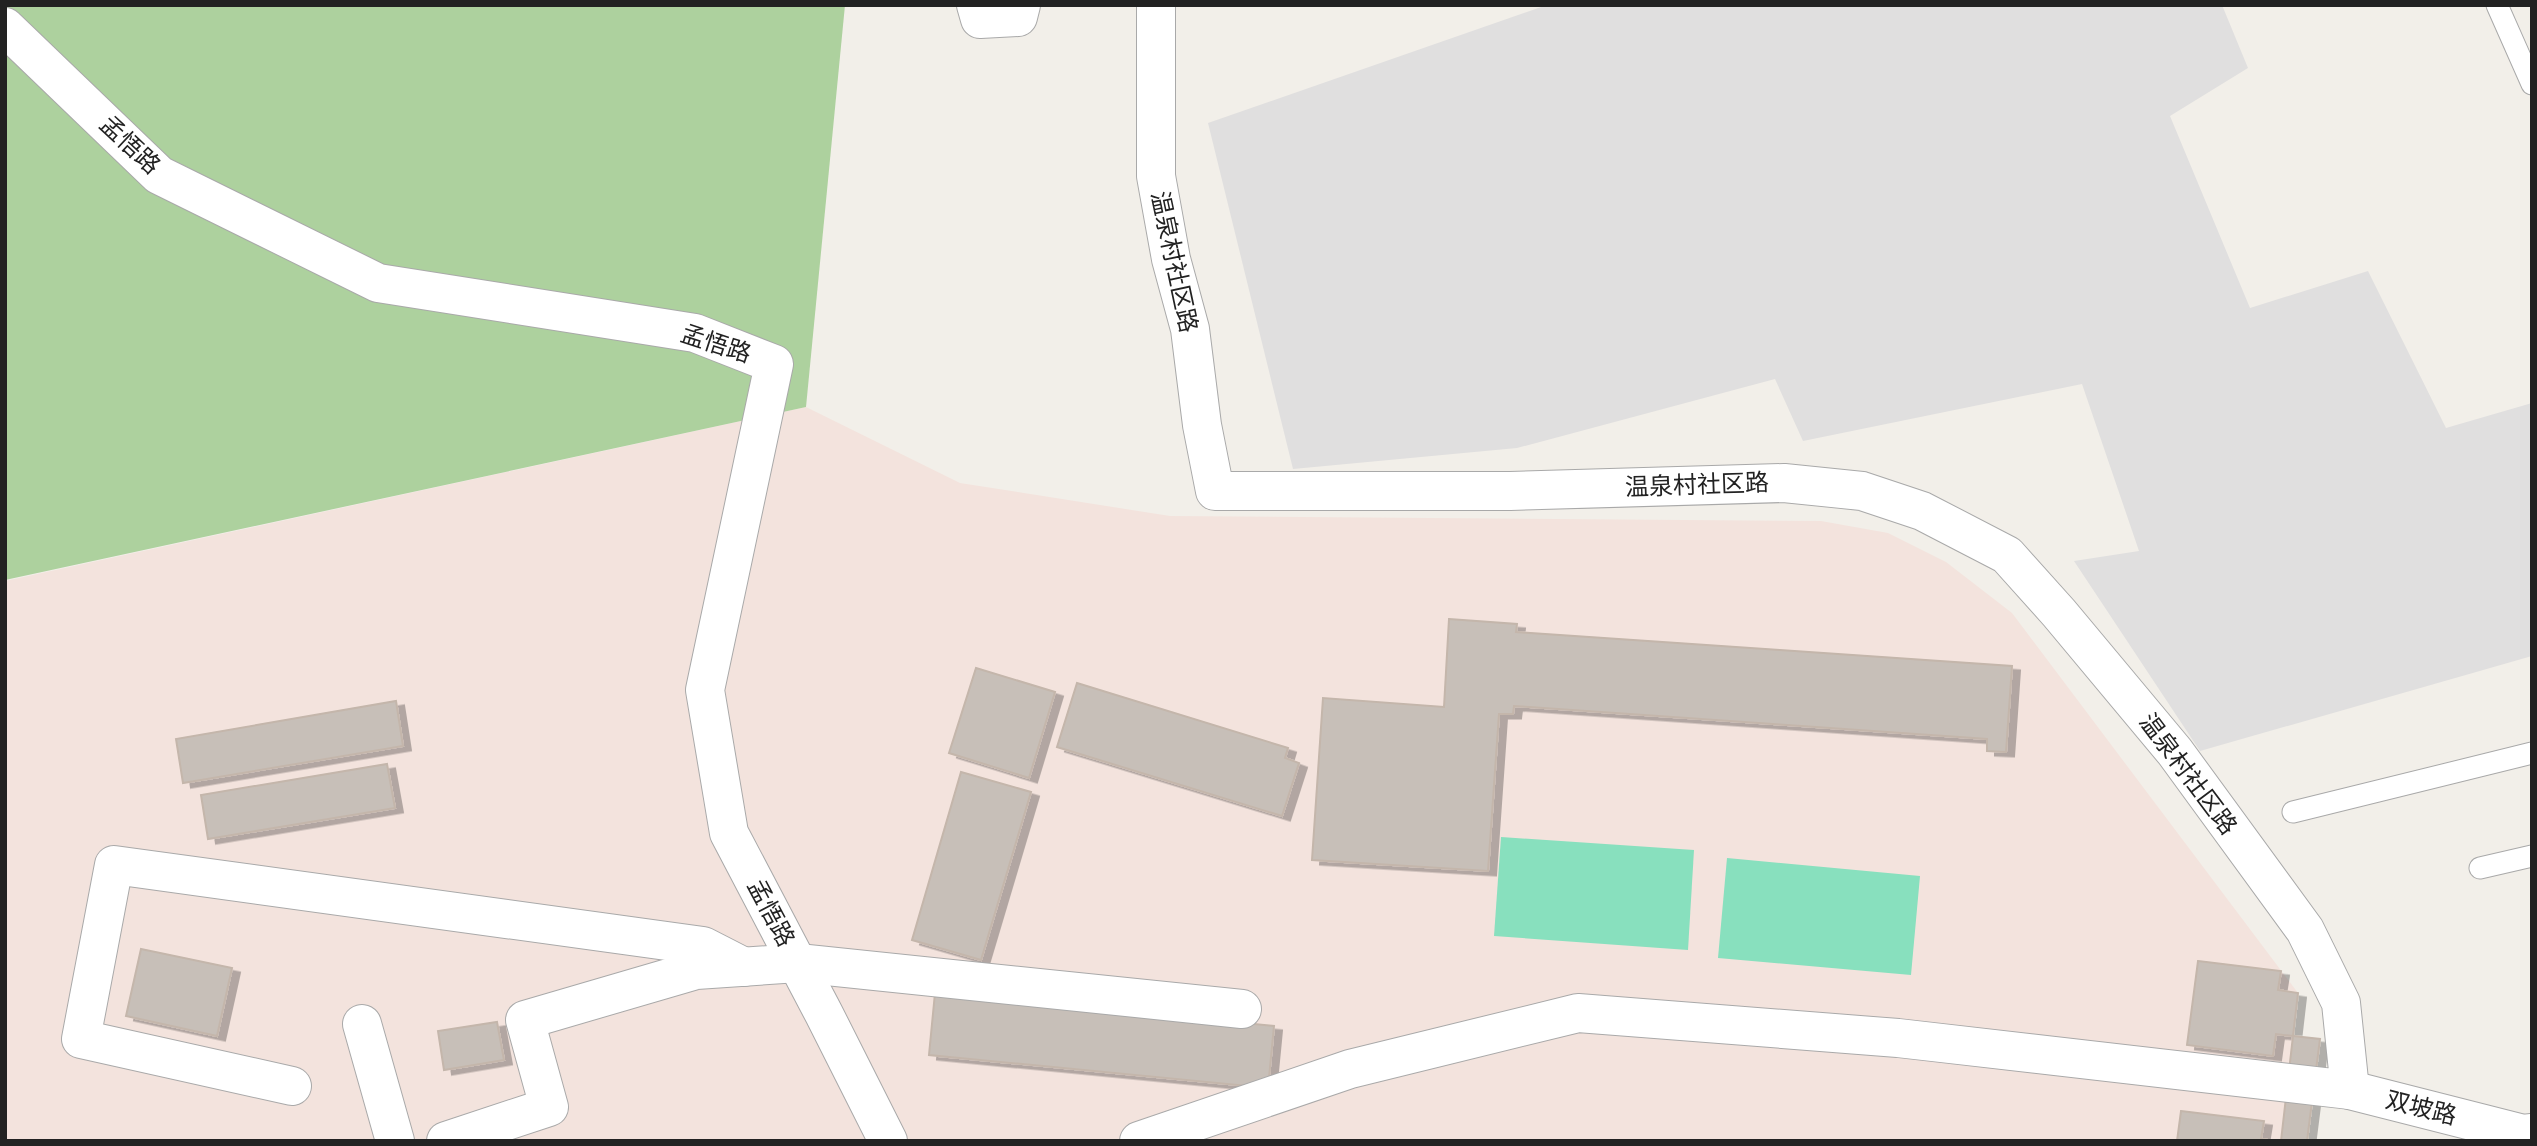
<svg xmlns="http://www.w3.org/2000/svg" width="2537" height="1146" viewBox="0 0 2537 1146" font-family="'Noto Sans','Noto Sans SC',sans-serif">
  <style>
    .residential { fill: #e0dfdf }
    .military { fill: #f3e3dd }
    .forest { fill: #add19e }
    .pitch { fill: #88e0be }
    .building { fill: #c7bfb8; stroke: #c4b6ab; stroke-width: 2; filter: url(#shadow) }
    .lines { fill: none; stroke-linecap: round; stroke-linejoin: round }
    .service-casing { stroke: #a9a9a9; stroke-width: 23 }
    .minor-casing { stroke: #a9a9a9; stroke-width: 40 }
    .tertiary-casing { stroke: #a9a9a9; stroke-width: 40 }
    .service { stroke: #fff; stroke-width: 21 }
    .minor { stroke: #fff; stroke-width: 38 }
    .tertiary { stroke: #fff; stroke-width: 38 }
    .labels { text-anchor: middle; stroke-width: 5; stroke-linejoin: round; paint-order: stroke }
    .street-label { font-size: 24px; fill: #222; stroke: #fff }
  </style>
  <defs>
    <filter id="shadow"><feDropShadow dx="8" dy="4.5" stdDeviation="0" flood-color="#0004"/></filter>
  </defs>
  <rect width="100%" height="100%" fill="#f2efe9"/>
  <!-- residential -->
  <path class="residential" d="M 1547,5 L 2222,5 L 2248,68 L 2170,116 L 2250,308 L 2368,271 L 2446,428 L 2532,403 L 2532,656 L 2200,751 L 2074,561 L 2139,551 L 2082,384 L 1803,441 L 1775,379 L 1517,448 L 1293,469 L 1208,123 Z"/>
  <!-- military -->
  <path class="military" d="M 806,407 L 960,483 L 1170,516 L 1821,521 L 1888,533 L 1946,562 L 2012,613 L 2298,993 L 2281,1141 L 5,1141 L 5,581 Z"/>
  <!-- forest -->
  <path class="forest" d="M 5,5 L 845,5 L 806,407 L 5,580 Z"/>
  <!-- pitch -->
  <g class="pitch">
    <path d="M 1501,837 L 1694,850 L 1688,950 L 1494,936 Z"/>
    <path d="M 1727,858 L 1920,876 L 1911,975 L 1718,958 Z"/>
  </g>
  <!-- building -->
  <g class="building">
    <path d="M 1449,619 L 1517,624 L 1516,632 L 2012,666 L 2006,752 L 1987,751 L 1987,739 L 1514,706 L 1513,714 L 1499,714 L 1488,871 L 1312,860 L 1323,698 L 1444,707 Z"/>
    <path d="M 976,668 L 1055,692 L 1029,778 L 949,753 Z"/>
    <path d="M 1077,683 L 1288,748 L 1285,758 L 1299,763 L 1282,816 L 1057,747 Z"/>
    <path d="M 396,701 L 403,746 L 183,783 L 176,739 Z"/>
    <path d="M 387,764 L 395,808 L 208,839 L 201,795 Z"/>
    <path d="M 961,772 L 1031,792 L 981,960 L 912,940 Z"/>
    <path d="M 141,949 L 232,968 L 217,1036 L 126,1016 Z"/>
    <path d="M 2198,961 L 2281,971 L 2278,990 L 2298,993 L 2293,1036 L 2276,1034 L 2273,1056 L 2187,1045 Z"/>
    <path d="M 935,993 L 1274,1026 L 1268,1088 L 929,1055 Z"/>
    <path d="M 497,1022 L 504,1060 L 444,1070 L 438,1031 Z"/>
    <path d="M 2293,1036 L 2320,1039 L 2307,1141 L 2281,1141 Z"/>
    <path d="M 2181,1111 L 2264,1121 L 2261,1139 L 2275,1141 L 2177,1141 Z"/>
  </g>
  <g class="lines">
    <defs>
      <g id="service">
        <path d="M 2497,5 L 2532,84"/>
        <path d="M 2293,812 L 2532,753"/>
        <path d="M 2480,868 L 2532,856"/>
      </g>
      <g id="minor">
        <path d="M 976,5 L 980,19 L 1018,17 L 1021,5"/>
        <path d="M 5,27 L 159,175 L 378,283 L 695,333 L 774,364 L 705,690 L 729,833 L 824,1014 L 888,1141"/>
        <path d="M 362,1024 L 395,1141"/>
        <path d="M 292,1086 L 81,1039 L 114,865 L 703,946 L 744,967"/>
        <path d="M 446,1141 L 549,1107 L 525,1020 L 696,970 L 798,963 L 1242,1009"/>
        <path d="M 1139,1141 L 1350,1069 L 1578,1013 L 1898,1038 L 2350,1090 L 2341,1003 L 2305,930 L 2175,752 L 2059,613 L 2007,555 L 1922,511 L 1862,491 L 1784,483 L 1510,491 L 1215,491 L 1202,425 L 1190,329 L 1171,259 L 1156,176 L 1156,5"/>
      </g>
      <path id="tertiary" d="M 2350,1090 L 2523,1134 L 2532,1133"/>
    </defs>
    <!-- service casing -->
    <use href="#service" class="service-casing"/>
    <!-- minor casing -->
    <use href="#minor" class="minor-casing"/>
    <!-- tertiary casing -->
    <use href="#tertiary" class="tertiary-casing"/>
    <!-- service -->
    <use href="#service" class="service"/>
    <!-- minor -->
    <use href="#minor" class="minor"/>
    <!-- tertiary -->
    <use href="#tertiary" class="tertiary"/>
  </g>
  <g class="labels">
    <!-- street labels -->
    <g class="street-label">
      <text transform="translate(130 145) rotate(43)" y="8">孟悟路</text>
      <text transform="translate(1174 262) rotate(78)" y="8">温泉村社区路</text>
      <text transform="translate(716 344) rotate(18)" y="8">孟悟路</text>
      <text transform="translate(1697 485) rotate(-2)" y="8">温泉村社区路</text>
      <text transform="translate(2188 774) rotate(53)" y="8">温泉村社区路</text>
      <text transform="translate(771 913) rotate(62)" y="8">孟悟路</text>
      <text transform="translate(2421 1108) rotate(14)" y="8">双坡路</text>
    </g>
  </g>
  <!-- border -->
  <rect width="2537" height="1146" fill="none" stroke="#222222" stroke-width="14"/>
</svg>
